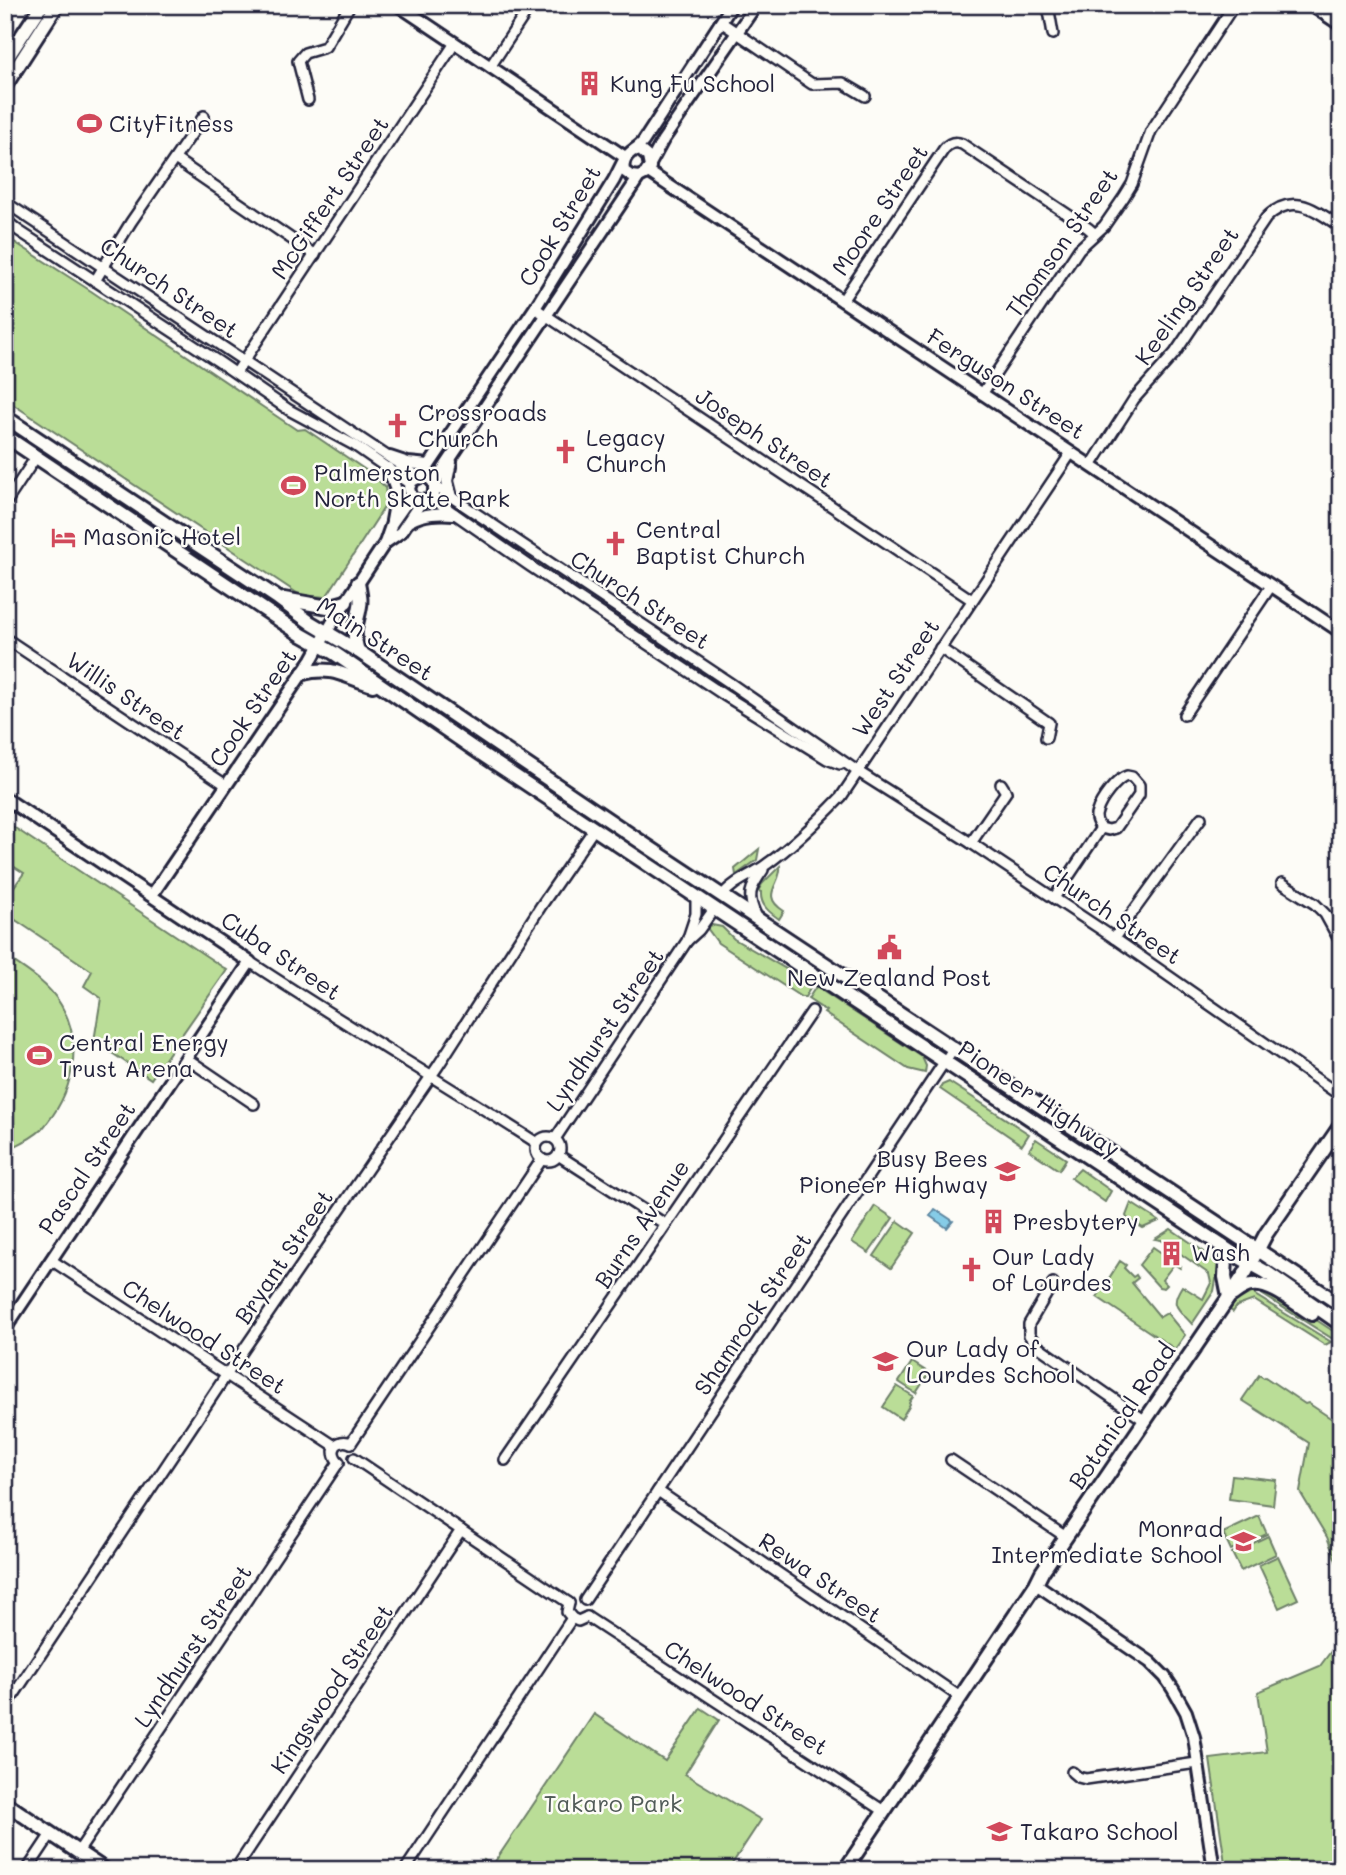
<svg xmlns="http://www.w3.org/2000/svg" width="1346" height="1875" viewBox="0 0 1346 1875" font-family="Mali,sans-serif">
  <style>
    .green { fill: #badd97; stroke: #6e8069; stroke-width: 2 }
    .water { fill: #86cce7; stroke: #5e88a2; stroke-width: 2 }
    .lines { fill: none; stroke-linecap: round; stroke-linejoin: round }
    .minor-casing { stroke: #22223b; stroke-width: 14 }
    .tertiary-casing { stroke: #22223b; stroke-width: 16 }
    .secondary-casing { stroke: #22223b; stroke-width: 18 }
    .minor { stroke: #fdfcf7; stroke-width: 9 }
    .tertiary { stroke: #fdfcf7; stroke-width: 10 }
    .secondary { stroke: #fdfcf7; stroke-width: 12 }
    .labels { text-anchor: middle; stroke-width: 5; stroke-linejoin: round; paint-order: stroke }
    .poi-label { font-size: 23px; fill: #22223b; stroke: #fdfcf7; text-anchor: start }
    .street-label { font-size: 23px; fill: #22223b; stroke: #fdfcf7 }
    .park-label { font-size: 23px; fill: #505a57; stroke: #fdfcf7 }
  </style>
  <rect width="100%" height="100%" fill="#fdfcf7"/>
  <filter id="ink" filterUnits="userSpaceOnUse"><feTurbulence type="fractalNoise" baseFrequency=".0143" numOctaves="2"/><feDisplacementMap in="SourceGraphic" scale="14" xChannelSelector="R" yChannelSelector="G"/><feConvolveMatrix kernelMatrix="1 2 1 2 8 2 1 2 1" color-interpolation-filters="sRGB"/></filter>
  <g filter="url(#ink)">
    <!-- green -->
    <g class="green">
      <path d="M 5,236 L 91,291 L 297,430 L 305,429 L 373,475 L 385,487 L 387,503 L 326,597 L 300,595 L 5,399 Z"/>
      <path d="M 5,425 L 256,591 L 280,611 L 279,612 L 5,430 Z"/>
      <path d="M 385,677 L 437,712 L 447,723 L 413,701 L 384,678 Z"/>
      <path d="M 485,744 L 579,806 L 576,810 L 487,750 Z"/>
      <path d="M 582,808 L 637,845 L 659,862 L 658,864 L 580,812 Z"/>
      <path d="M 12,826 L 227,970 L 151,1079 L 94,1041 L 101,998 L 84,986 L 92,971 L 5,913 L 5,899 L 24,873 L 5,861 L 5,836 Z"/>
      <path d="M 759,849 L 757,860 L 736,875 L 735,869 Z"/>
      <path d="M 780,866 C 783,883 758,895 784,911 L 779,919 C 769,912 760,905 761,892 L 758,891 L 762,884 Z"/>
      <path d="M 712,925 L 722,927 L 734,939 L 800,977 L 806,977 L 814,982 L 805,997 L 801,997 L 718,943 L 707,928 Z"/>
      <path d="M 5,956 C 26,970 48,983 61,1005 C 85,1045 72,1096 42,1129 C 32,1139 17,1145 5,1151 Z"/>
      <path d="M 817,985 L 824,992 L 922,1057 L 926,1066 L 925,1073 L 908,1069 L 824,1013 L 826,1011 L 808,999 Z"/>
      <path d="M 965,1064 L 1162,1194 L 1183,1211 L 1182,1213 L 963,1067 Z"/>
      <path d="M 949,1082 L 1029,1134 L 1022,1145 L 940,1089 L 942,1085 Z"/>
      <path d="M 1036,1139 L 1066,1159 L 1059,1170 L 1029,1150 Z"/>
      <path d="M 1080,1169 L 1111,1191 L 1105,1202 L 1071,1178 Z"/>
      <path d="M 1131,1203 L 1159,1221 L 1143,1228 L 1127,1218 L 1126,1216 Z"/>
      <path d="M 875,1206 L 893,1218 L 869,1253 L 852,1242 Z"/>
      <path d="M 898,1221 L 915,1233 L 891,1268 L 874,1256 Z"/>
      <path d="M 1171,1229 L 1216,1260 L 1219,1263 L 1214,1291 L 1192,1324 C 1178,1308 1169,1306 1182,1286 L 1203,1299 L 1211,1283 L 1209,1274 L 1161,1240 L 1155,1239 Z"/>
      <path d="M 1153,1247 L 1181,1266 L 1180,1268 L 1174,1264 L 1162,1280 L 1167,1285 L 1164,1288 L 1159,1287 L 1139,1265 Z"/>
      <path d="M 1120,1261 L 1126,1265 L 1124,1268 L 1133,1277 L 1136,1275 L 1138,1278 L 1132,1283 L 1160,1317 L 1167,1313 L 1185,1335 L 1175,1349 L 1097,1297 Z"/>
      <path d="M 1258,1289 L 1277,1294 L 1336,1333 L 1333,1339 L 1260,1293 Z"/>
      <path d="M 1252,1290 L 1255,1295 L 1331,1342 L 1325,1345 L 1254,1300 L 1237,1306 L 1233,1312 L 1229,1309 L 1242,1294 Z"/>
      <path d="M 912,1362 L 929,1373 L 916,1393 L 899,1382 Z"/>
      <path d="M 1259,1375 L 1264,1378 L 1265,1377 L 1305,1404 L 1308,1403 L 1341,1425 L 1341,1574 L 1327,1537 L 1300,1492 L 1309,1443 L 1242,1400 Z"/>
      <path d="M 897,1386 L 913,1396 L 909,1402 L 910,1404 L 901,1419 L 883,1407 Z"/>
      <path d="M 1232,1475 L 1276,1480 L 1273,1505 L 1229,1499 Z"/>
      <path d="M 1259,1516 L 1267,1534 L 1231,1550 L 1223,1533 Z"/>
      <path d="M 1268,1536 L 1276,1554 L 1241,1571 L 1232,1553 Z"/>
      <path d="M 1278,1556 L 1298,1599 L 1279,1608 L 1259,1565 Z"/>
      <path d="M 1341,1638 L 1341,1870 L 1226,1870 L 1210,1759 L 1267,1752 L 1258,1692 L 1320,1666 Z"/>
      <path d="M 701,1708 L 719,1720 L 685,1774 L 761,1820 L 728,1870 L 478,1870 L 484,1860 L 492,1866 L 594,1714 L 665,1761 Z"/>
    </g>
    <!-- water -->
    <path class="water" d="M 935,1209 L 953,1221 L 947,1228 L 930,1216 Z"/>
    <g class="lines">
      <defs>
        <g id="minor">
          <path d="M 1048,5 L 1053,34"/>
          <path d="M 1335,21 L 1341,12"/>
          <path d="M 721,22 L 812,84 L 843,83 L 865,96"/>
          <path d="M 490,67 L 531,5"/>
          <path d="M 308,100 L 298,61 L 305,53 L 325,47 L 350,5"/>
          <path d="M 175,159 L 315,255"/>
          <path d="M 5,202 L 417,476"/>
          <path d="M 5,220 L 19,231 L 219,362 L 289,410 L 354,445 L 410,484"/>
          <path d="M 95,281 L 131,222 L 204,116"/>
          <path d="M 842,301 L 944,149 C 949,143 955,141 962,144 L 1088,228 L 1095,234"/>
          <path d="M 535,308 L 972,600"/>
          <path d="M 236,373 L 455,43"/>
          <path d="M 982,394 L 1079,249 L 1104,226 L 1124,197 L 1132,184 L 1151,131 L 1234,5"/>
          <path d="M 1091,466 L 1134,399 L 1175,353 L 1266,218 C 1293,191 1315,210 1341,227"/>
          <path d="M 435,486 L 730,683 L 857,771 L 971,843 L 1114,938 L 1341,1096"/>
          <path d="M 432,498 L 530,566 L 724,695 L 827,759 L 840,764"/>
          <path d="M 5,504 L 36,457"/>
          <path d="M 5,638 L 226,785"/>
          <path d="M 940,648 L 1049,723 L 1046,738"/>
          <path d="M 1184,715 L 1271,586"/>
          <path d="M 1127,776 L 1132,777 L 1139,785 L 1139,795 L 1116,828 L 1109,830 L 1101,828 C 1097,823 1094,818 1097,812 C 1100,801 1116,779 1127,776 Z"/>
          <path d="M 971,843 L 1006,792 L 1001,784"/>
          <path d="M 1282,883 L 1315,904 L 1325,914 L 1341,943"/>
          <path d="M 722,896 C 733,881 753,875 767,864 C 794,845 818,821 841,797 L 1071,453"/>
          <path d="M 1054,898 L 1101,828"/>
          <path d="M 757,917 C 746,896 750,888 763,870"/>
          <path d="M 1114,938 L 1201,818"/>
          <path d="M 688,940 L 699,930 L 714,909"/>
          <path d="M 250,962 C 344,1024 442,1082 537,1143"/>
          <path d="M 186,1058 L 254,1104"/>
          <circle cx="548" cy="1149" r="12"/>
          <path d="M 555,1139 L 687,941 L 696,914 L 696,896"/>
          <path d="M 558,1155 L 665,1224"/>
          <path d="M 51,1260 L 335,1446"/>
          <path d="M 1053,1283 L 1029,1324 L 1029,1335 L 1039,1347 L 1144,1420"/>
          <path d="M 351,1443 L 542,1159"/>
          <path d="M 354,1458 L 569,1603"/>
          <path d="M 505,1460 L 812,1011"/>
          <path d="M 951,1460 L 1066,1537"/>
          <path d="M 339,1462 C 328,1451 337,1437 351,1443"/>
          <path d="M 658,1491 L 960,1697"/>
          <path d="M 585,1600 L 953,1049"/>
          <path d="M 569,1603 L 567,1612 L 572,1618 L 578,1621 L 587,1617"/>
          <path d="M 587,1617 L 884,1811"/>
          <path d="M 5,1708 L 231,1368 L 438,1066 L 541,906 L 594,829"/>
          <path d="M 1072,1772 L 1078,1777 L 1086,1779 L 1197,1763"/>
          <path d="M 78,1852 L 339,1462"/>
          <path d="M 27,1870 L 51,1834"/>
          <path d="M 235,1870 L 461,1530"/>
          <path d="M 405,1870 L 572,1618"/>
        </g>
        <g id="tertiary">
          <path d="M 398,5 L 625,157"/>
          <path d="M 1311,5 L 1341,25"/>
          <path d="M 650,164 L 663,140 L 756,5"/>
          <path d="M 647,171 L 1341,632"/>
          <path d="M 639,177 L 631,176 L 624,171 C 621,154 634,152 643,142 L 732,5"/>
          <path d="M 390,457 L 408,463 L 429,465"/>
          <path d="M 451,462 L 447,481 L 451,497"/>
          <path d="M 388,468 L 397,493 L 392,521"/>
          <path d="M 422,476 L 535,308 L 614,180 L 623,162"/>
          <path d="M 434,483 L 639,177 L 645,174 L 650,167 L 648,157 L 641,151 L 635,150"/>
          <path d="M 410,521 C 424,513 439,513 454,514"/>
          <path d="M 385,543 L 401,532 L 421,502"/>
          <path d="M 5,798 L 250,962 L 5,1329"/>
          <path d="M 152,895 L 312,659 L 332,623 L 385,543 L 392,523 L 411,496 L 409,488 L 412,481 L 422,476 L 429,478 L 434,483 L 434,494 L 429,500 L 417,501 L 411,496"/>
          <path d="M 1036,1584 L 1150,1662 L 1165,1677 L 1173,1689 L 1186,1712 L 1194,1737 L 1214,1870"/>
        </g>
        <g id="secondary">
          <path d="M 5,61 L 42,5"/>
          <path d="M 5,86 L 57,5"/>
          <path d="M 5,417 L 276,597 L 311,623 L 358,651 L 647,846 L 1341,1305"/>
          <path d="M 5,436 L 302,635 L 334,653 L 480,753 L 1237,1256 L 1266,1272 L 1341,1324"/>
          <path d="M 284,599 L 328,607 L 346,602"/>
          <path d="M 358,651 C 351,629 357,626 360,606 C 362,599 359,590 358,583"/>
          <path d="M 303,673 C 334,665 345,677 373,685"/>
          <path d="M 1222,1246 L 1226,1259 L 1225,1277 L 1229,1297"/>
          <path d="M 1232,1295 C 1238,1291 1245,1285 1252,1285 C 1273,1283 1295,1304 1312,1314"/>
          <path d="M 5,1803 L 105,1870"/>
          <path d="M 845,1870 L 1036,1584 L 1042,1572 L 1246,1272 L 1266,1234 L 1341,1125"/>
        </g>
      </defs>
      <!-- minor casing -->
      <use href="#minor" class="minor-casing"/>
      <!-- tertiary casing -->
      <use href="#tertiary" class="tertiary-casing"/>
      <!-- secondary casing -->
      <use href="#secondary" class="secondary-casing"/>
      <!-- minor -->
      <use href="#minor" class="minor"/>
      <!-- tertiary -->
      <use href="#tertiary" class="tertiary"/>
      <!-- secondary -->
      <use href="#secondary" class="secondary"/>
    </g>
  </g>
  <!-- icons -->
  <defs>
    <symbol id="building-bare" viewBox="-9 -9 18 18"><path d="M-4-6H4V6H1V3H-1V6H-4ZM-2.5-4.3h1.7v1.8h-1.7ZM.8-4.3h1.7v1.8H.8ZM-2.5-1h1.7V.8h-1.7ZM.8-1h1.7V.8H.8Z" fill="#d1495b" stroke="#fdfcf7" stroke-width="2.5" paint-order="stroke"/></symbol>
    <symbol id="stadium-bare" viewBox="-9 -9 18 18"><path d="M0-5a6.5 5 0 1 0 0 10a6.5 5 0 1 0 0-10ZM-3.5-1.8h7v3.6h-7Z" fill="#d1495b" stroke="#fdfcf7" stroke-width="2.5" paint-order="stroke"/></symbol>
    <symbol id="church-bare" viewBox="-9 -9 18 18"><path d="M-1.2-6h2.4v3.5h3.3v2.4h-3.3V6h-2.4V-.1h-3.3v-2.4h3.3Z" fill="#d1495b" stroke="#fdfcf7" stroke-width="2.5" paint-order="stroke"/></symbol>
    <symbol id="hotel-bare" viewBox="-9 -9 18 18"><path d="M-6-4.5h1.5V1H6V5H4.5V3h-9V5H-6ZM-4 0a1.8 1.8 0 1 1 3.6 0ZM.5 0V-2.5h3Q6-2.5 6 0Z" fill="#d1495b" stroke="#fdfcf7" stroke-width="2.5" paint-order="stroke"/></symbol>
    <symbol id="civic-bare" viewBox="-9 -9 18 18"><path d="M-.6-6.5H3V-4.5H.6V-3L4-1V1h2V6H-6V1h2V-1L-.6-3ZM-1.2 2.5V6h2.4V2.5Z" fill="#d1495b" stroke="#fdfcf7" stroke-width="2.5" paint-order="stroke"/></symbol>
    <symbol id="school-bare" viewBox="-9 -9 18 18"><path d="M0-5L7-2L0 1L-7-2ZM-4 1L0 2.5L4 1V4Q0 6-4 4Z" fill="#d1495b" stroke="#fdfcf7" stroke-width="2.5" paint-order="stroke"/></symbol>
  </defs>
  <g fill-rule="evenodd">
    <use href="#building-bare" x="572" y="66" width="35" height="35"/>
    <use href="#stadium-bare" x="72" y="106" width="35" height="35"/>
    <use href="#church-bare" x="380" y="408" width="35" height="35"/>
    <use href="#church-bare" x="548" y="434" width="35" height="35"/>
    <use href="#stadium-bare" x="276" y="468" width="35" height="35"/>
    <use href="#hotel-bare" x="46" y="520" width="35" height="35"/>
    <use href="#church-bare" x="598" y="526" width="35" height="35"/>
    <use href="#civic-bare" x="872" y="930" width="35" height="35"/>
    <use href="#stadium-bare" x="22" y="1038" width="35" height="35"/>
    <use href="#school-bare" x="990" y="1154" width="35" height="35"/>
    <use href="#building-bare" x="976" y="1204" width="35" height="35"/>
    <use href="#building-bare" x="1154" y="1236" width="35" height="35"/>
    <use href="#church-bare" x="954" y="1252" width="35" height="35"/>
    <use href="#school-bare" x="868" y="1344" width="35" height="35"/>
    <use href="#school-bare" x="1226" y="1524" width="35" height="35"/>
    <use href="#school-bare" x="982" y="1814" width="35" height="35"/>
  </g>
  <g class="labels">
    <!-- poi labels -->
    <g class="poi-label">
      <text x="610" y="92">Kung Fu School</text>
      <text x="109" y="132">CityFitness</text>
      <text x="418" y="421">Crossroads<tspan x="418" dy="26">Church</tspan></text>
      <text x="586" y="446">Legacy<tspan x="586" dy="26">Church</tspan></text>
      <text x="314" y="481">Palmerston<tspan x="314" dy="26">North Skate Park</tspan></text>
      <text x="636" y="538">Central<tspan x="636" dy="26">Baptist Church</tspan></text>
      <text x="83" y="545">Masonic Hotel</text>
      <text x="889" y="986" text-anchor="middle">New Zealand Post</text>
      <text x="59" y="1051">Central Energy<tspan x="59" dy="26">Trust Arena</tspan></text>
      <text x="988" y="1167" text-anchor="end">Busy Bees<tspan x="988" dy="26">Pioneer Highway</tspan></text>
      <text x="1013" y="1230">Presbytery</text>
      <text x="1191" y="1261">Wash</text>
      <text x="992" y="1265">Our Lady<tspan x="992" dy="26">of Lourdes</tspan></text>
      <text x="906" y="1357">Our Lady of<tspan x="906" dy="26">Lourdes School</tspan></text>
      <text x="1223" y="1537" text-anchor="end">Monrad<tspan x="1223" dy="26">Intermediate School</tspan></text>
      <text x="1020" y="1840">Takaro School</text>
    </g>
    <!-- street labels -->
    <g class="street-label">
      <text transform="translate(330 198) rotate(-56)" y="8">McGiffert Street</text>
      <text transform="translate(880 210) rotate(-56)" y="8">Moore Street</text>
      <text transform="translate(560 226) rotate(-59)" y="8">Cook Street</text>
      <text transform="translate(1062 243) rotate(-55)" y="8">Thomson Street</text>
      <text transform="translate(169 288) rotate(34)" y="8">Church Street</text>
      <text transform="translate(1187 296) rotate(-55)" y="8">Keeling Street</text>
      <text transform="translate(1006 384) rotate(33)" y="8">Ferguson Street</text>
      <text transform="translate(764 438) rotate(34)" y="8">Joseph Street</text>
      <text transform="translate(640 600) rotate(33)" y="8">Church Street</text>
      <text transform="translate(375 639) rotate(33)" y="8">Main Street</text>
      <text transform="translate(896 678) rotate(-56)" y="8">West Street</text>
      <text transform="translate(126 696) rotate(34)" y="8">Willis Street</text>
      <text transform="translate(253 708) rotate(-56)" y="8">Cook Street</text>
      <text transform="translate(1112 914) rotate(34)" y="8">Church Street</text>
      <text transform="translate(281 956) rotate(34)" y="8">Cuba Street</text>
      <text transform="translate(605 1030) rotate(-56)" y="8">Lyndhurst Street</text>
      <text transform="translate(1039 1099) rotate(34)" y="8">Pioneer Highway</text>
      <text transform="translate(87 1168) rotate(-56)" y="8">Pascal Street</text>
      <text transform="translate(642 1224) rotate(-56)" y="8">Burns Avenue</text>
      <text transform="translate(284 1257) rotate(-56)" y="8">Bryant Street</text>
      <text transform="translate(753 1314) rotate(-56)" y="8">Shamrock Street</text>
      <text transform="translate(204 1337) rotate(33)" y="8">Chelwood Street</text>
      <text transform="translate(1122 1416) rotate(-56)" y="8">Botanical Road</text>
      <text transform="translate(820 1578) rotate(34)" y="8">Rewa Street</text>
      <text transform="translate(193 1646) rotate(-56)" y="8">Lyndhurst Street</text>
      <text transform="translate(332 1689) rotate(-56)" y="8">Kingswood Street</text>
      <text transform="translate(746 1698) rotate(33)" y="8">Chelwood Street</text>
    </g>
    <!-- park labels -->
    <g class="park-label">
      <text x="613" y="1812">Takaro Park</text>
    </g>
  </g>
  <!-- margin -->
  <rect width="1346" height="1875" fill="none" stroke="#fdfcf7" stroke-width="28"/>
  <rect x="14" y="14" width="1318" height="1847" fill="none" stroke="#22223b" stroke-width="2.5" filter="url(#ink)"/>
</svg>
